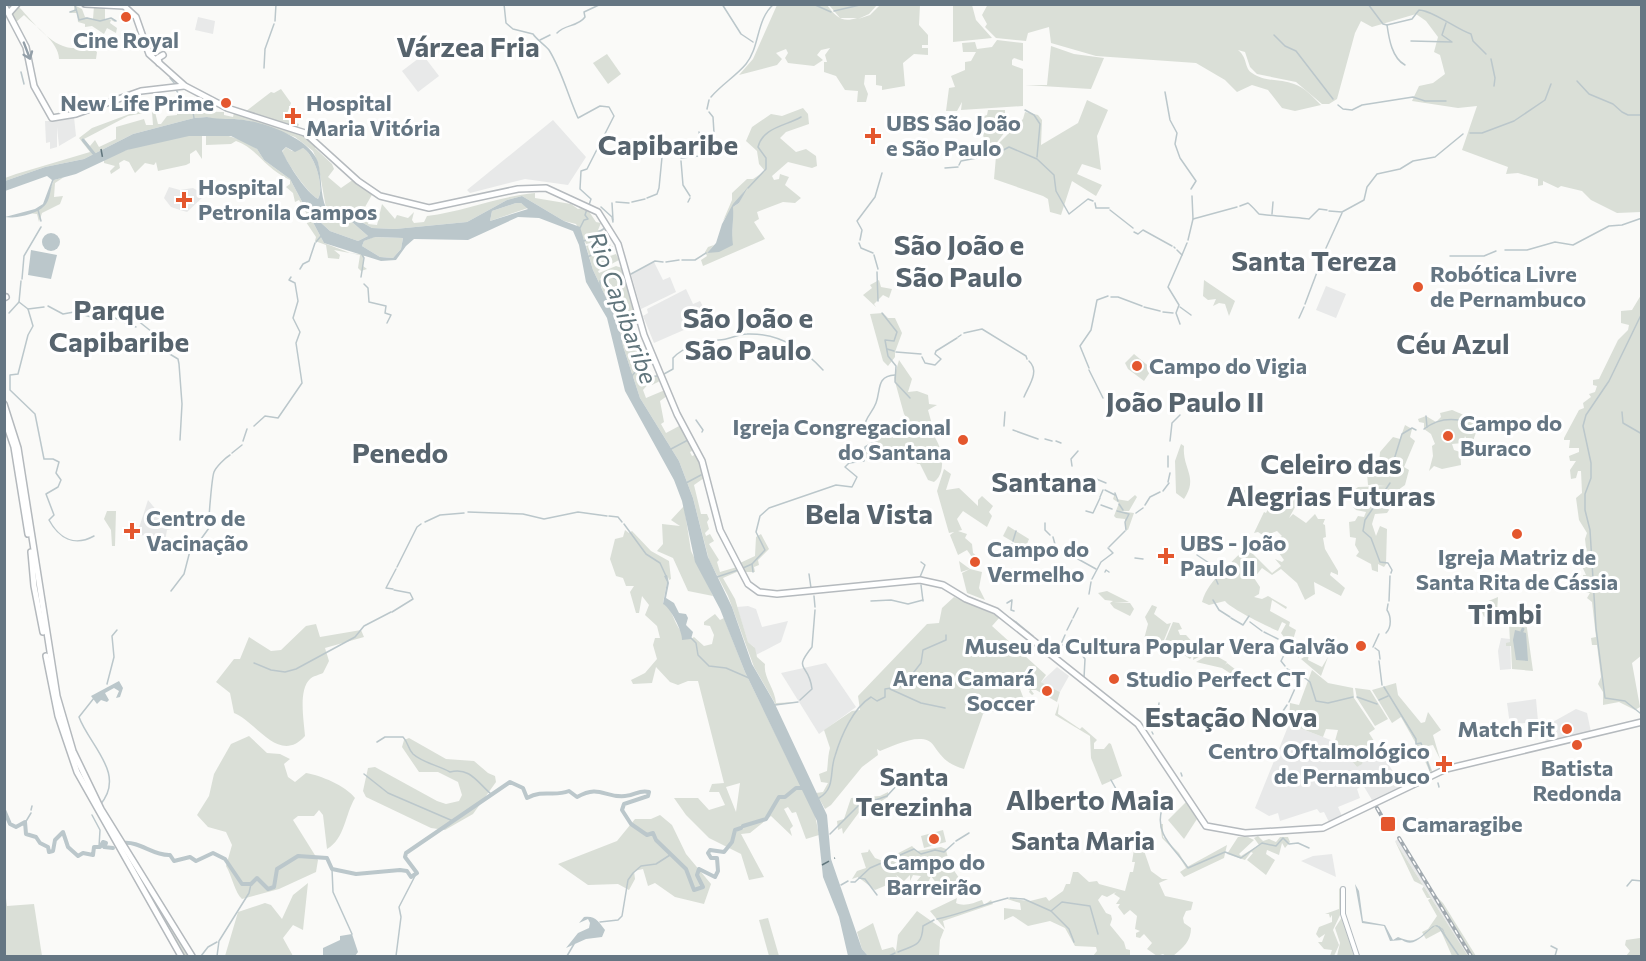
<svg xmlns="http://www.w3.org/2000/svg" width="1646" height="961" viewBox="0 0 1646 961" font-family="Commissioner,sans-serif">
  <style>
    .built { fill: #e8e9e9 }
    .green { fill: #dadfd7; fill-rule: evenodd }
    .water { fill: #bbc7cb; fill-rule: evenodd }
    .lines { fill: none; stroke-linecap: round; stroke-linejoin: round }
    .stream { stroke: #bbc7cb; stroke-width: 1.5 }
    .canal { stroke: #bbc7cb; stroke-width: 3 }
    .river { stroke: #bbc7cb; stroke-width: 4 }
    .ferry { stroke: #60757c; stroke-width: 1.5; stroke-dasharray: 8 6; stroke-linecap: butt }
    .secondary-casing { stroke: #b3babf; stroke-width: 6 }
    .primary-casing { stroke: #b5babe; stroke-width: 8 }
    .trunk-casing { stroke: #b4b9bd; stroke-width: 8 }
    .secondary { stroke: #fff; stroke-width: 4 }
    .primary { stroke: #fff; stroke-width: 5 }
    .trunk { stroke: #fff; stroke-width: 5 }
    .rail-casing { stroke: #a2aab0; stroke-width: 4 }
    .rail { stroke: #fff; stroke-width: 1.5; stroke-dasharray: 4.5; stroke-linecap: butt }
    .oneway { stroke: #939fa8 }
    .poi-dot { fill: #e4572e; stroke: #fff; stroke-width: 2 }
    .labels { text-anchor: middle; stroke-width: 6; stroke-linejoin: round; paint-order: stroke }
    .poi-label { font-size: 22px; font-weight: bold; fill: #657683; stroke: #fff; text-anchor: start }
    .water-label { font-size: 24px; font-style: italic; fill: #60757c; stroke: #fff }
    .quarter-label { font-size: 26px; font-weight: bold; fill: #57646e; stroke: #fff }
    .district-label { font-size: 28px; font-weight: bold; fill: #57646e; stroke: #fff }
  </style>
  <rect width="100%" height="100%" fill="#fafaf8"/>
  <!-- built -->
  <g class="built">
    <path d="M 198,17 L 215,21 L 213,34 L 195,30 Z"/>
    <path d="M 423,55 L 439,76 L 418,92 L 402,71 Z"/>
    <path d="M 71,116 L 74,117 L 76,136 L 59,146 L 57,127 L 57,147 L 50,149 L 50,142 L 46,143 L 45,121 L 58,121 Z"/>
    <path d="M 553,120 L 586,157 L 568,185 L 525,179 L 470,193 L 467,190 Z"/>
    <path d="M 169,187 L 180,190 L 193,188 L 205,195 L 187,212 L 180,210 L 171,207 L 164,198 Z"/>
    <path d="M 654,262 L 663,280 L 670,277 L 676,292 L 641,309 L 631,274 Z"/>
    <path d="M 1326,286 L 1346,294 L 1336,318 L 1316,310 Z"/>
    <path d="M 686,289 L 693,304 L 700,301 L 705,310 L 692,318 L 693,326 L 654,343 L 643,316 L 648,313 L 647,309 Z"/>
    <path d="M 148,500 L 172,529 L 167,530 L 165,541 L 137,534 Z"/>
    <path d="M 748,606 L 756,609 L 762,627 L 788,621 L 781,642 L 756,655 L 754,647 L 748,642 L 737,607 Z"/>
    <path d="M 1501,638 L 1510,639 L 1511,669 L 1500,670 L 1498,651 Z"/>
    <path d="M 826,663 L 856,707 L 819,734 L 781,673 Z"/>
    <path d="M 1057,667 L 1069,676 L 1060,692 L 1041,682 Z"/>
    <path d="M 1536,699 L 1538,721 L 1510,725 L 1507,703 Z"/>
    <path d="M 1576,709 L 1587,713 L 1591,732 L 1546,743 L 1542,728 Z"/>
    <path d="M 1289,724 L 1336,742 L 1357,767 L 1362,763 L 1366,750 L 1378,748 L 1394,773 L 1400,770 L 1408,783 L 1372,800 L 1363,785 L 1357,789 L 1360,798 L 1338,807 L 1342,816 L 1329,822 L 1324,812 L 1320,813 L 1317,809 L 1280,821 L 1278,813 L 1269,816 L 1255,808 Z"/>
    <path d="M 1400,838 L 1435,896 L 1472,956 L 1468,956 L 1395,841 Z"/>
    <path d="M 1332,854 L 1336,877 L 1301,861 L 1313,856 Z"/>
  </g>
  <!-- green -->
  <g class="green">
    <path d="M 988,4 L 1641,5 L 1641,212 L 1617,213 L 1591,200 L 1582,191 L 1561,186 L 1558,188 L 1543,181 L 1543,185 L 1538,186 L 1538,179 L 1518,173 L 1506,174 L 1508,167 L 1462,150 L 1477,106 L 1458,108 L 1412,101 L 1419,86 L 1433,83 L 1445,74 L 1440,55 L 1434,52 L 1438,37 L 1426,21 L 1416,14 L 1372,27 L 1361,21 L 1355,33 L 1337,99 L 1329,104 L 1322,104 L 1296,82 L 1257,74 L 1250,67 L 1245,52 L 1238,50 C 1248,58 1244,68 1252,73 C 1264,82 1281,79 1294,84 C 1304,87 1314,98 1321,105 L 1295,111 L 1282,108 L 1268,90 L 1252,85 L 1237,92 L 1225,80 L 1196,63 L 1096,56 L 1051,43 L 1049,27 L 1028,33 L 1026,41 L 996,38 L 985,27 L 987,24 L 982,15 Z"/>
    <path d="M 5,5 L 17,5 C 31,19 47,42 66,47 C 78,51 87,42 97,52 L 96,59 L 59,59 C 59,42 36,27 24,15 L 15,23 Z"/>
    <path d="M 74,5 L 82,9 L 85,17 L 93,19 L 94,6 L 105,7 L 105,19 L 115,20 L 115,22 L 111,20 L 110,23 L 117,28 L 116,33 L 107,28 L 104,34 L 92,26 L 85,27 L 85,24 L 78,22 L 77,13 L 69,13 L 74,11 Z"/>
    <path d="M 777,5 L 827,5 C 836,17 842,23 857,18 L 840,18 L 829,5 L 877,5 L 869,14 L 858,19 L 870,15 L 880,5 L 920,5 L 919,25 L 928,35 L 928,45 L 922,45 L 922,48 L 928,48 L 928,55 L 914,54 L 903,63 L 905,86 L 882,90 L 882,86 L 876,85 L 876,75 L 865,75 L 864,84 L 868,94 L 866,102 L 857,102 L 858,91 L 845,90 L 836,76 L 824,72 L 824,62 L 827,62 L 825,55 L 830,48 L 821,50 L 817,55 L 823,60 L 814,66 L 788,63 L 785,58 L 788,53 L 786,49 L 776,53 L 782,59 L 777,65 L 739,75 L 753,59 Z"/>
    <path d="M 953,5 L 972,5 L 976,20 L 992,38 L 953,42 Z"/>
    <path d="M 997,40 L 1023,43 L 1023,61 L 1014,58 L 1012,60 L 1012,65 L 1023,69 L 1023,106 L 961,110 L 962,102 L 957,111 L 946,111 L 949,88 L 955,87 L 951,76 L 965,70 L 965,62 L 971,61 L 976,52 L 963,52 L 962,43 L 975,42 L 977,49 L 992,47 Z"/>
    <path d="M 1051,46 L 1074,54 L 1104,58 L 1091,89 L 1025,85 L 1047,85 Z"/>
    <path d="M 607,54 L 621,74 L 608,84 L 593,63 Z"/>
    <path d="M 281,89 L 291,103 L 285,119 L 299,124 L 298,127 L 245,112 L 271,92 L 274,93 Z"/>
    <path d="M 1087,100 L 1108,110 L 1097,136 L 1101,170 L 1082,164 L 1077,174 L 1102,185 L 1096,196 L 1072,181 L 1061,215 L 1050,212 L 1048,199 L 1043,196 L 994,179 L 997,145 L 1023,119 L 1025,112 L 1038,115 L 1042,120 L 1041,145 L 1078,123 Z"/>
    <path d="M 803,108 L 808,114 L 809,124 L 786,132 L 780,138 L 796,152 L 806,149 L 816,156 L 817,166 L 812,168 L 788,162 L 772,176 L 774,180 L 779,179 L 780,174 L 789,177 L 785,185 L 801,198 L 795,203 L 783,202 L 757,212 L 759,219 L 754,222 L 765,239 L 703,266 L 701,260 L 707,256 L 705,252 L 708,247 L 714,245 L 707,253 L 732,239 L 733,207 L 739,203 L 745,190 L 723,221 L 732,200 L 732,193 L 747,179 L 753,179 L 765,171 L 759,164 L 757,151 L 746,141 L 752,127 L 771,114 L 782,116 Z"/>
    <path d="M 143,109 L 144,113 L 128,116 L 84,139 L 90,146 L 95,140 L 99,147 L 116,139 L 116,127 L 144,119 L 146,125 L 153,125 L 152,112 L 155,112 L 158,124 L 161,124 L 167,116 L 177,115 L 177,111 L 224,112 L 224,115 L 233,117 L 234,113 L 287,128 L 287,130 L 303,134 L 317,144 L 315,148 L 332,164 L 334,169 L 328,177 L 341,188 L 354,179 L 373,193 L 365,207 L 371,214 L 368,224 L 377,225 L 382,204 L 395,219 L 397,215 L 408,218 L 414,212 L 412,220 L 414,223 L 424,222 L 427,216 C 465,211 500,196 535,193 L 535,198 L 571,204 L 578,209 L 586,207 L 596,222 L 601,223 L 598,230 L 603,230 L 595,242 L 586,244 L 576,224 L 564,221 L 522,196 L 507,200 L 467,222 L 395,229 L 372,228 L 347,214 L 326,208 L 318,163 L 313,151 L 295,137 L 250,121 L 233,119 L 218,121 L 207,117 L 194,118 L 133,134 L 84,159 L 45,167 L 5,181 L 5,178 L 16,174 L 90,152 L 79,138 L 92,128 Z"/>
    <path d="M 988,110 L 1005,110 L 1005,132 L 995,145 L 984,141 L 981,117 L 987,115 Z"/>
    <path d="M 222,134 L 245,141 L 257,149 L 264,160 L 290,179 L 324,243 L 350,253 L 372,256 L 364,256 L 363,266 L 367,269 L 361,271 L 358,268 L 360,255 L 334,250 L 340,255 L 339,259 L 328,258 L 326,245 L 315,241 L 316,237 L 306,222 L 310,220 L 299,200 L 295,202 L 293,193 L 286,187 L 290,184 L 290,180 C 263,167 258,149 236,141 L 231,144 L 206,145 L 206,135 Z"/>
    <path d="M 202,135 L 202,159 L 196,150 L 190,154 L 190,163 L 186,165 L 158,171 L 156,162 L 154,165 L 145,163 L 135,173 L 129,162 L 124,160 L 119,163 L 120,168 L 111,174 L 110,171 L 115,166 L 104,163 L 104,159 C 127,148 177,132 202,135 Z"/>
    <path d="M 286,147 L 292,151 L 303,148 C 315,155 325,188 318,199 C 308,194 288,164 282,152 Z"/>
    <path d="M 64,177 L 55,183 L 54,197 L 63,196 L 60,204 L 42,213 L 39,222 L 37,214 L 28,213 L 43,207 L 54,180 Z"/>
    <path d="M 516,203 L 521,203 L 528,208 L 490,221 L 492,211 Z"/>
    <path d="M 327,214 L 344,215 L 368,236 L 358,241 L 330,231 L 319,221 Z"/>
    <path d="M 374,237 L 403,238 L 401,249 L 393,258 L 380,257 L 362,246 L 364,241 Z"/>
    <path d="M 598,243 L 610,244 L 611,247 L 603,253 L 604,258 L 616,254 L 619,260 L 598,271 L 599,273 L 616,266 L 622,268 L 633,310 L 631,331 L 648,377 L 660,375 L 662,380 L 652,385 L 650,382 L 643,390 L 646,398 L 665,390 L 667,396 L 660,401 L 664,422 L 661,424 L 666,433 L 681,425 L 694,450 L 690,452 L 692,456 L 697,454 L 704,478 L 694,485 L 701,514 L 707,514 L 709,519 L 707,522 L 709,529 L 705,533 L 706,536 L 710,534 L 714,541 L 709,544 L 719,560 L 717,562 L 720,572 L 737,567 L 739,571 L 723,578 L 735,599 L 748,642 L 755,648 L 757,657 L 765,664 C 763,677 775,689 776,703 L 798,702 L 776,705 L 754,667 L 728,596 L 709,560 L 693,498 L 679,461 L 640,398 L 623,346 L 619,325 L 593,270 L 586,246 Z"/>
    <path d="M 879,280 L 881,287 L 892,289 L 889,298 L 883,295 L 874,304 L 876,307 L 863,295 L 872,288 L 870,285 Z"/>
    <path d="M 1204,280 L 1235,301 L 1229,316 L 1225,304 L 1219,303 L 1213,306 L 1216,299 L 1208,300 L 1203,296 Z"/>
    <path d="M 1641,295 L 1642,655 L 1632,663 L 1640,707 L 1635,710 L 1619,702 L 1603,705 L 1603,692 L 1598,684 L 1601,677 L 1597,645 L 1592,645 L 1591,638 L 1596,637 L 1592,602 L 1587,598 L 1590,593 L 1585,593 L 1585,590 L 1591,590 L 1591,583 L 1585,583 L 1583,575 L 1586,575 L 1582,566 L 1588,565 L 1585,539 L 1587,533 L 1579,520 L 1576,498 L 1582,493 L 1581,471 L 1578,471 L 1576,478 L 1571,479 L 1570,470 L 1576,461 L 1570,461 L 1569,456 L 1579,452 L 1579,448 L 1569,448 L 1570,440 L 1564,440 L 1564,438 L 1579,410 L 1584,408 L 1583,403 L 1591,397 L 1589,394 L 1595,392 L 1597,386 L 1593,385 L 1593,380 L 1599,379 L 1618,340 L 1628,330 L 1629,325 L 1621,323 L 1621,311 L 1632,310 Z"/>
    <path d="M 883,313 L 888,318 L 895,318 L 902,333 L 895,352 L 895,357 L 888,366 L 883,361 L 870,314 Z"/>
    <path d="M 1134,354 L 1152,369 L 1144,381 L 1128,369 L 1125,363 Z"/>
    <path d="M 899,360 L 912,379 L 908,392 L 917,391 L 928,395 L 929,404 L 937,405 L 928,410 L 933,428 L 929,431 C 941,439 949,472 934,482 L 928,480 L 920,464 L 917,464 L 914,455 L 915,453 L 910,449 L 901,457 L 893,457 L 885,449 L 876,449 L 869,460 L 860,454 L 862,450 L 869,453 L 874,449 L 872,447 L 879,436 L 891,434 L 893,438 L 906,437 L 909,430 L 924,431 L 908,428 L 909,422 L 926,428 L 909,421 L 904,414 L 894,378 Z"/>
    <path d="M 1452,410 C 1459,413 1475,418 1476,428 C 1477,433 1473,438 1473,444 L 1469,444 L 1465,436 L 1463,443 L 1452,444 L 1454,450 L 1460,452 L 1461,465 L 1442,469 L 1434,466 L 1429,471 L 1433,456 L 1432,446 L 1435,444 L 1431,434 L 1424,429 L 1424,423 L 1419,422 L 1418,419 L 1426,416 L 1436,422 L 1441,417 L 1440,413 Z"/>
    <path d="M 1405,425 L 1412,429 L 1410,437 L 1415,441 L 1404,467 L 1409,470 L 1405,485 L 1383,501 L 1389,510 L 1387,513 L 1375,514 L 1372,524 L 1376,536 L 1380,526 L 1387,529 L 1386,564 L 1384,567 L 1378,564 L 1378,572 L 1372,570 L 1371,564 L 1356,556 L 1359,552 L 1355,545 L 1356,538 L 1350,537 L 1349,522 L 1355,521 L 1358,516 L 1364,517 L 1366,512 L 1356,510 L 1353,507 L 1356,500 L 1351,493 L 1358,487 L 1386,486 L 1368,485 L 1367,473 L 1379,464 L 1380,452 L 1393,437 L 1400,439 Z"/>
    <path d="M 1181,444 L 1184,446 C 1182,469 1199,477 1184,499 L 1176,493 L 1175,461 Z"/>
    <path d="M 18,463 L 49,654 L 76,762 L 189,956 L 182,956 L 156,906 L 89,793 L 72,756 L 45,638 Z"/>
    <path d="M 944,469 L 951,474 L 946,490 L 959,488 L 978,506 L 978,500 L 982,496 L 993,506 L 989,512 L 992,516 L 987,527 L 963,511 L 957,519 L 962,530 L 958,531 L 967,534 L 965,538 L 972,544 L 973,553 L 979,558 L 978,567 L 971,566 L 972,557 L 967,550 L 958,555 L 950,535 L 954,532 L 949,533 L 937,491 Z"/>
    <path d="M 1253,489 L 1261,500 L 1265,500 L 1270,495 L 1289,503 L 1289,508 L 1295,498 L 1299,500 L 1289,518 L 1293,514 L 1306,523 L 1315,514 L 1318,519 L 1325,519 L 1323,524 L 1325,525 L 1326,537 L 1323,538 L 1325,549 L 1338,571 L 1338,575 L 1331,572 L 1330,575 L 1345,588 L 1341,596 L 1314,582 L 1315,594 L 1305,600 L 1297,583 L 1281,569 L 1272,575 L 1262,568 L 1254,578 L 1260,587 L 1259,594 L 1254,597 L 1262,599 L 1268,596 L 1287,607 L 1286,609 L 1272,600 L 1270,611 L 1290,622 L 1289,626 L 1296,630 L 1293,640 L 1309,654 L 1308,660 L 1322,667 L 1328,657 L 1321,676 L 1301,659 L 1304,657 L 1299,654 L 1299,658 L 1281,633 L 1286,624 L 1282,622 L 1278,631 C 1264,625 1230,608 1225,601 L 1209,605 L 1202,602 C 1209,577 1235,563 1250,541 L 1255,548 L 1252,553 L 1272,573 L 1281,566 L 1275,559 L 1282,562 L 1284,560 L 1274,546 L 1276,540 L 1282,536 L 1277,531 L 1264,536 L 1258,532 L 1254,533 L 1264,512 L 1266,513 L 1269,507 L 1268,504 C 1248,505 1253,504 1238,494 L 1240,491 Z"/>
    <path d="M 1115,493 L 1116,499 L 1128,501 L 1135,495 L 1137,497 L 1129,511 L 1119,511 L 1134,513 L 1128,530 L 1125,529 L 1125,519 L 1116,518 L 1114,516 L 1119,503 L 1113,499 Z"/>
    <path d="M 684,506 L 691,551 L 713,596 L 688,591 L 673,558 L 657,551 L 663,544 L 662,524 L 680,526 L 671,520 Z"/>
    <path d="M 107,511 L 116,511 L 115,546 L 112,546 L 111,530 L 104,519 Z"/>
    <path d="M 1008,526 L 1029,539 L 1025,549 L 1003,536 Z"/>
    <path d="M 625,530 L 629,533 L 632,531 L 651,551 L 669,561 L 671,579 L 669,580 L 668,577 L 663,603 C 676,610 671,628 691,639 L 694,637 L 704,646 L 712,644 L 714,635 L 710,626 L 704,625 L 704,622 L 715,614 L 720,620 L 724,618 L 745,672 L 815,815 L 819,835 L 806,839 L 796,812 L 792,813 L 788,807 L 784,809 L 793,826 L 790,829 L 792,836 L 771,816 L 750,833 L 741,834 L 764,877 L 749,880 L 741,854 L 709,838 L 686,815 L 674,798 L 698,798 L 709,810 L 725,805 L 719,792 L 709,792 L 712,784 L 724,783 L 698,681 L 688,681 L 678,685 L 670,682 L 656,667 L 652,683 L 633,684 L 631,680 L 645,673 L 657,659 L 653,645 L 655,638 L 660,638 L 657,626 L 645,615 L 649,605 L 642,596 L 639,613 L 636,613 L 630,592 L 634,586 L 626,586 L 623,578 L 616,576 L 610,559 L 615,539 L 623,537 ZM 740,783 L 736,812 L 726,787 Z"/>
    <path d="M 761,534 L 769,549 L 758,560 L 759,565 L 754,567 L 755,572 L 745,572 L 740,563 L 755,556 L 756,537 Z"/>
    <path d="M 959,561 L 970,569 L 982,572 L 979,588 L 985,600 L 967,593 L 962,573 L 970,569 L 961,572 Z"/>
    <path d="M 1107,591 L 1129,602 L 1114,602 L 1130,603 L 1134,609 L 1130,616 L 1114,608 L 1110,603 L 1113,601 L 1105,600 L 1098,593 Z"/>
    <path d="M 954,597 L 1000,617 L 992,626 L 1046,675 L 1041,682 L 1060,692 L 1057,702 L 1036,690 L 1031,690 L 1034,694 L 1032,695 L 1029,692 L 1030,690 L 1025,688 L 1024,681 L 1020,689 L 1025,702 L 1010,708 L 983,714 L 964,769 C 948,764 943,759 934,746 C 924,730 893,746 880,751 L 877,749 L 878,755 L 862,767 L 831,805 L 825,809 L 816,793 L 823,792 L 828,783 L 821,782 L 819,774 L 827,771 C 828,763 828,755 830,748 L 824,730 L 852,711 L 860,710 L 858,696 L 927,624 L 939,623 L 942,608 Z"/>
    <path d="M 1498,597 L 1497,612 L 1484,617 L 1479,605 Z"/>
    <path d="M 1152,605 L 1157,607 L 1154,614 L 1167,624 L 1171,623 L 1162,645 L 1144,639 L 1148,624 L 1145,617 Z"/>
    <path d="M 1526,621 L 1533,671 L 1512,669 L 1511,646 L 1506,646 L 1506,643 L 1510,642 L 1509,623 Z"/>
    <path d="M 1173,622 L 1179,623 L 1182,629 L 1178,630 L 1180,635 L 1186,635 L 1196,646 L 1199,642 L 1208,652 L 1193,660 L 1194,653 L 1190,659 L 1177,650 L 1172,641 L 1165,641 Z"/>
    <path d="M 316,624 L 320,637 L 361,630 L 364,637 L 325,648 L 329,661 L 323,673 C 319,675 313,676 310,679 C 298,690 304,721 305,736 C 279,765 257,722 234,713 L 230,693 L 216,682 L 234,659 L 240,659 L 249,637 L 271,651 L 281,650 L 306,626 Z"/>
    <path d="M 1211,653 L 1227,662 L 1225,665 L 1227,663 L 1240,673 L 1236,677 L 1222,668 L 1196,662 Z"/>
    <path d="M 1312,670 L 1328,683 L 1353,688 L 1354,698 L 1375,729 L 1369,733 L 1374,741 L 1370,745 L 1371,749 L 1366,750 L 1362,764 L 1357,767 L 1335,741 L 1338,730 L 1326,729 L 1323,737 L 1289,724 L 1290,703 L 1299,705 Z"/>
    <path d="M 1396,683 L 1398,695 L 1421,723 L 1425,722 L 1428,712 L 1441,730 L 1433,735 L 1440,759 L 1433,745 L 1423,747 L 1433,773 L 1430,773 C 1422,752 1412,737 1401,717 L 1392,723 L 1372,690 Z"/>
    <path d="M 1355,688 L 1370,690 L 1388,719 L 1375,726 L 1357,698 Z"/>
    <path d="M 1059,703 L 1058,714 L 1080,729 L 1082,727 L 1097,740 L 1094,743 L 1094,749 L 1104,749 L 1109,743 L 1111,744 L 1122,776 L 1102,785 L 1091,758 L 1090,736 L 1055,715 Z"/>
    <path d="M 249,736 L 267,753 L 280,754 L 290,759 L 284,764 L 288,777 L 295,782 L 306,773 C 320,775 346,786 355,798 C 345,814 345,839 327,849 L 323,815 L 319,810 L 314,816 L 298,816 L 293,820 L 318,860 L 316,872 L 279,889 L 242,899 C 235,893 232,876 226,866 L 232,845 L 226,832 L 208,827 L 197,815 L 209,796 L 214,774 L 231,744 Z"/>
    <path d="M 409,738 L 446,759 L 474,761 L 488,773 L 495,776 L 496,782 L 473,814 L 445,830 L 431,828 L 366,797 L 363,791 L 368,768 L 375,767 L 437,801 L 446,804 L 459,801 L 462,795 L 458,782 L 438,772 L 419,772 L 402,747 L 404,740 Z"/>
    <path d="M 888,792 L 888,797 L 878,803 L 869,803 L 867,809 L 863,807 L 843,834 L 842,828 L 838,830 L 837,821 L 844,819 L 851,798 L 880,796 Z"/>
    <path d="M 1186,802 L 1197,819 L 1184,839 L 1168,820 Z"/>
    <path d="M 660,815 L 672,825 L 686,854 L 711,884 L 704,904 L 675,897 L 655,883 L 648,886 L 643,869 L 634,871 L 635,879 L 629,890 L 618,884 L 588,885 L 558,864 L 617,841 L 635,819 L 651,819 Z"/>
    <path d="M 1160,824 L 1163,824 L 1163,837 L 1179,853 L 1187,867 L 1227,845 L 1224,858 L 1184,877 L 1180,872 L 1186,868 L 1177,853 L 1162,838 Z"/>
    <path d="M 943,830 L 946,842 L 924,848 L 921,836 Z"/>
    <path d="M 1258,836 L 1263,841 L 1269,839 L 1276,842 L 1280,837 L 1288,837 L 1290,842 L 1285,848 L 1282,843 L 1279,855 L 1267,850 L 1266,854 L 1275,860 L 1266,875 L 1247,860 L 1253,853 L 1251,852 L 1245,860 L 1227,854 L 1238,837 L 1248,837 L 1254,840 L 1239,854 L 1241,856 L 1259,845 L 1254,838 Z"/>
    <path d="M 1140,839 L 1151,871 L 1162,879 L 1168,879 L 1159,883 L 1165,896 L 1193,902 L 1191,910 L 1186,911 L 1183,918 L 1184,923 L 1191,928 C 1191,941 1183,948 1173,956 L 1166,956 L 1163,954 L 1157,956 L 1147,949 L 1152,943 L 1144,934 L 1140,938 L 1136,937 L 1136,933 L 1140,931 L 1135,929 L 1137,916 L 1130,910 L 1124,915 L 1118,907 L 1120,904 L 1116,904 L 1120,898 L 1114,894 L 1116,892 L 1107,897 L 1102,895 L 1098,900 L 1106,913 L 1111,915 L 1112,919 L 1110,925 L 1124,942 L 1126,949 L 1130,950 L 1130,956 L 1093,956 L 1097,951 L 1096,947 L 1075,946 L 1065,928 L 1050,921 L 1028,926 L 1013,916 L 1004,920 L 1004,908 L 1021,910 L 1020,903 L 1004,898 L 1030,901 L 1046,897 L 1049,901 L 1063,891 L 1066,884 L 1070,884 L 1073,872 L 1078,872 L 1089,882 L 1097,881 L 1099,884 L 1125,891 L 1130,872 L 1133,872 L 1135,862 L 1132,862 L 1135,843 Z"/>
    <path d="M 1395,841 L 1468,956 L 1452,956 L 1441,931 L 1426,939 L 1422,932 L 1428,929 L 1437,916 L 1428,900 L 1431,898 L 1427,898 L 1422,889 L 1424,886 L 1414,881 Z"/>
    <path d="M 912,846 L 917,851 L 941,847 L 946,849 C 947,859 955,876 965,883 L 961,890 L 945,895 L 931,876 L 928,883 L 919,884 L 916,882 L 921,876 L 913,875 L 910,881 L 910,875 L 904,881 L 896,875 L 905,889 L 896,898 L 887,885 L 875,890 L 858,877 L 852,879 L 857,871 L 866,868 L 861,853 L 868,852 L 869,849 L 875,858 L 883,861 Z"/>
    <path d="M 308,883 L 303,930 L 293,925 L 283,938 L 293,956 L 225,956 L 238,912 L 265,903 L 271,905 L 282,919 L 293,895 Z"/>
    <path d="M 1339,888 L 1342,891 L 1341,913 L 1333,930 L 1339,945 L 1334,956 L 1330,956 L 1332,950 L 1324,949 L 1318,942 L 1322,942 L 1325,934 L 1319,938 L 1316,934 L 1319,927 L 1332,922 L 1332,915 L 1330,918 L 1329,914 L 1325,914 L 1339,909 Z"/>
    <path d="M 5,891 L 7,906 L 34,904 L 42,956 L 5,956 Z"/>
    <path d="M 1435,895 L 1443,903 L 1476,956 L 1472,956 Z"/>
    <path d="M 957,898 L 956,903 C 964,907 974,903 982,900 L 984,905 L 991,900 L 993,904 L 943,921 L 945,929 L 930,911 Z"/>
    <path d="M 917,911 L 944,930 L 940,940 L 939,956 L 868,956 L 862,949 L 857,932 L 873,923 L 882,950 L 893,947 L 896,951 L 898,935 Z"/>
    <path d="M 1342,917 L 1355,956 L 1337,956 L 1340,943 L 1335,928 Z"/>
    <path d="M 768,918 L 779,956 L 769,956 L 759,920 Z"/>
    <path d="M 1640,938 L 1641,956 L 1618,956 L 1626,956 L 1630,951 L 1625,945 L 1626,940 Z"/>
  </g>
  <!-- water -->
  <g class="water">
    <path d="M 207,117 C 221,120 230,118 244,120 C 267,123 310,139 318,162 C 322,177 320,194 326,208 L 347,214 L 372,228 L 395,229 L 467,222 L 507,200 L 522,196 L 564,221 L 580,227 L 593,270 L 619,325 L 623,346 L 640,398 L 679,461 L 693,498 L 708,557 L 732,607 L 752,664 L 774,702 L 827,815 L 831,859 L 862,949 L 868,956 L 848,956 L 839,917 L 823,877 L 817,821 L 745,672 L 720,609 L 695,562 L 682,501 L 674,480 L 625,391 L 607,318 L 586,282 L 579,245 L 573,231 L 539,218 L 518,217 L 468,240 L 414,239 L 406,246 L 396,260 L 381,261 L 324,243 L 290,179 L 264,160 L 257,149 L 231,136 L 189,136 L 127,150 L 76,174 L 54,180 C 50,187 51,197 46,204 C 39,214 15,219 5,217 L 35,209 L 43,204 L 52,180 L 47,176 L 5,191 L 5,181 L 45,167 L 84,159 L 133,134 L 194,118 ZM 286,147 L 295,152 L 303,148 C 315,155 325,188 318,199 C 306,192 289,166 282,151 ZM 516,203 L 521,203 L 528,209 L 490,221 L 492,211 ZM 334,213 L 344,215 L 368,236 L 358,241 L 330,231 L 319,221 L 321,217 ZM 375,237 L 403,238 L 401,249 L 393,258 L 380,257 L 362,246 L 364,241 Z"/>
    <path d="M 748,187 L 739,203 L 733,207 C 734,221 731,231 733,245 L 719,252 L 707,253 L 716,243 L 722,224 L 733,204 Z"/>
    <circle cx="51" cy="242" r="9"/>
    <path d="M 31,250 L 57,255 L 51,279 L 28,275 Z"/>
    <path d="M 667,575 L 669,583 L 666,598 L 674,603 L 679,613 L 686,614 L 688,618 L 686,625 L 693,632 L 691,639 L 682,640 C 683,632 670,607 663,604 L 667,582 L 664,576 Z"/>
    <path d="M 1515,630 L 1526,633 L 1528,661 L 1516,660 L 1513,640 Z"/>
    <path d="M 119,681 L 123,688 L 120,697 L 116,698 L 119,691 L 114,688 L 105,693 L 109,700 L 107,702 L 101,700 L 97,704 L 91,696 Z"/>
    <path d="M 1355,884 L 1359,891 L 1363,921 L 1385,925 L 1393,940 L 1398,937 C 1416,945 1418,938 1433,926 L 1437,925 L 1443,929 L 1446,936 L 1442,929 L 1435,926 C 1424,933 1415,949 1402,940 L 1390,941 L 1384,926 L 1362,923 Z"/>
    <path d="M 584,917 C 595,915 599,922 605,930 L 602,937 L 586,939 L 566,948 L 578,933 L 589,928 L 590,923 L 588,919 L 579,923 Z"/>
    <path d="M 352,934 L 358,952 L 355,956 L 323,956 L 323,948 L 340,940 L 340,936 Z"/>
  </g>
  <g class="lines">
    <!-- stream -->
    <g class="stream">
      <path d="M 504,4 L 506,23 L 513,29 L 533,34 C 537,40 545,45 549,50 C 562,71 568,96 578,118 L 600,106 L 609,107 L 614,116 L 587,169 L 581,171 L 580,189 L 591,199 L 589,205"/>
      <path d="M 722,4 L 741,34 L 753,42"/>
      <path d="M 813,4 L 831,12"/>
      <path d="M 1368,4 L 1383,24 L 1387,25 L 1412,19 L 1419,10 C 1434,11 1456,29 1471,34 L 1473,41 L 1486,54"/>
      <path d="M 75,5 L 79,20 L 87,18 L 100,21 L 111,18 L 116,21"/>
      <path d="M 834,11 L 864,4"/>
      <path d="M 70,12 L 76,10"/>
      <path d="M 275,21 L 276,4"/>
      <path d="M 1387,25 C 1389,39 1392,58 1405,65"/>
      <path d="M 557,33 C 565,24 578,27 585,17 L 584,12 L 601,4"/>
      <path d="M 1274,35 L 1285,46 L 1296,51 L 1333,99"/>
      <path d="M 540,40 L 550,35"/>
      <path d="M 1411,41 L 1452,42 L 1442,35 L 1446,23"/>
      <path d="M 1491,59 L 1495,78 L 1494,86"/>
      <path d="M 264,68 L 265,49 L 274,24"/>
      <path d="M 21,72 L 24,84"/>
      <path d="M 170,78 L 175,84"/>
      <path d="M 1577,81 L 1589,94 L 1613,104 L 1622,112 L 1628,115 L 1642,115"/>
      <path d="M 176,90 L 193,112 L 194,118"/>
      <path d="M 1165,92 L 1170,120 L 1177,133 L 1175,144 L 1180,158 L 1196,181 L 1191,189"/>
      <path d="M 711,97 C 721,85 736,76 746,64 C 760,47 756,19 774,4"/>
      <path d="M 1338,105 L 1343,109 L 1352,110 L 1362,105 L 1413,97 L 1425,101 L 1446,101"/>
      <path d="M 707,109 L 709,100"/>
      <path d="M 1025,110 L 1034,115 L 1040,124 L 1037,157"/>
      <path d="M 1470,133 L 1482,133 L 1514,121 L 1545,100 L 1551,84"/>
      <path d="M 700,136 L 714,133 L 713,117 L 709,112"/>
      <path d="M 996,154 L 1009,147 L 1037,159 L 1054,175 L 1056,191 L 1069,214 L 1088,199 L 1093,201"/>
      <path d="M 681,158 L 699,156 L 703,152"/>
      <path d="M 681,161 L 683,185 L 690,196"/>
      <path d="M 959,165 L 961,161 L 993,155"/>
      <path d="M 945,168 L 958,167"/>
      <path d="M 748,188 L 766,169 L 766,158 L 758,147 C 763,127 786,126 801,117"/>
      <path d="M 1192,196 L 1193,219"/>
      <path d="M 647,198 L 657,194 L 659,188 L 663,147 L 678,150 L 692,147 L 700,137 L 699,132"/>
      <path d="M 616,202 L 629,203"/>
      <path d="M 632,202 L 645,199"/>
      <path d="M 688,202 L 690,198"/>
      <path d="M 612,203 L 613,220"/>
      <path d="M 1095,203 L 1096,208 L 1109,208"/>
      <path d="M 1240,206 L 1248,203 C 1252,206 1256,211 1259,214 C 1262,215 1303,218 1309,219 L 1319,209 L 1327,210"/>
      <path d="M 601,207 L 612,217 L 613,222"/>
      <path d="M 38,210 L 41,221"/>
      <path d="M 1110,210 L 1133,228"/>
      <path d="M 1329,211 L 1342,212 L 1364,200 L 1367,187 L 1377,174 L 1400,169 L 1413,161 L 1435,157 L 1463,134"/>
      <path d="M 1272,214 L 1273,202"/>
      <path d="M 580,228 L 584,220 L 588,219 L 585,215 L 587,209"/>
      <path d="M 1134,232 L 1138,234 L 1143,230 L 1172,246"/>
      <path d="M 860,240 L 862,230 L 857,221 L 875,197 L 882,173"/>
      <path d="M 1188,240 L 1193,219 L 1237,207"/>
      <path d="M 584,241 L 605,228"/>
      <path d="M 316,242 L 321,236"/>
      <path d="M 859,243 L 861,248 L 873,253"/>
      <path d="M 1174,247 L 1175,248"/>
      <path d="M 1326,248 L 1342,213"/>
      <path d="M 1177,250 L 1182,255 L 1187,243"/>
      <path d="M 1505,250 L 1527,250 L 1555,242 L 1573,245 L 1609,226 L 1622,225 L 1642,218"/>
      <path d="M 361,253 L 364,258 L 361,277"/>
      <path d="M 874,255 L 878,269"/>
      <path d="M 1450,256 L 1484,256 L 1496,251"/>
      <path d="M 587,257 L 612,247"/>
      <path d="M 682,260 L 695,260 L 706,253"/>
      <path d="M 666,262 L 679,260"/>
      <path d="M 300,269 L 303,264 L 309,261 L 315,243"/>
      <path d="M 877,272 L 878,301"/>
      <path d="M 631,274 L 655,261 L 663,262"/>
      <path d="M 22,279 L 24,256 L 41,227"/>
      <path d="M 21,281 L 19,302 L 28,309 L 33,326 L 28,335 L 18,374 L 10,375 L 10,390 L 35,414 L 44,459 L 53,459 L 59,462 L 56,473 L 61,480 L 58,487 L 46,494 L 54,515 L 49,520 C 59,538 74,547 94,536"/>
      <path d="M 364,284 L 368,288 L 369,302 L 386,306 L 385,313 L 391,315 L 387,323"/>
      <path d="M 600,287 L 600,281 L 607,279 L 608,275 L 616,279 L 624,276"/>
      <path d="M 1111,297 L 1118,297 L 1142,306"/>
      <path d="M 1305,304 L 1325,251"/>
      <path d="M 48,306 L 63,314 L 74,312 L 91,317 L 97,310 L 124,322 L 137,320 L 157,336 L 168,353 L 178,359 L 179,364 L 182,404 L 180,440"/>
      <path d="M 1144,307 L 1160,311"/>
      <path d="M 1180,307 L 1191,315"/>
      <path d="M 28,309 L 44,307"/>
      <path d="M 1163,312 L 1173,313"/>
      <path d="M 9,313 L 19,302"/>
      <path d="M 882,313 L 897,332 L 894,341 L 885,340 L 888,356 L 896,366 L 895,382 L 910,398"/>
      <path d="M 1299,318 L 1304,307"/>
      <path d="M 124,322 L 136,327"/>
      <path d="M 1180,324 L 1176,313 L 1179,305 L 1168,287 L 1182,255"/>
      <path d="M 964,333 L 982,329 L 1026,356 L 1027,359"/>
      <path d="M 958,337 L 961,335"/>
      <path d="M 887,349 L 894,351"/>
      <path d="M 896,352 L 921,354"/>
      <path d="M 922,357 L 925,363 L 935,365 L 941,359 L 935,354 L 936,351 L 957,338"/>
      <path d="M 1089,368 L 1080,346 L 1091,330 L 1097,300 L 1108,296"/>
      <path d="M 1089,370 L 1103,398"/>
      <path d="M 664,374 L 673,369 L 673,358 C 684,346 704,341 719,340 C 729,340 737,334 747,334 C 778,333 802,347 823,370"/>
      <path d="M 631,377 L 636,371 L 648,377 L 657,376"/>
      <path d="M 1024,397 C 1029,385 1040,371 1029,361"/>
      <path d="M 1622,412 L 1623,423 L 1642,434"/>
      <path d="M 1426,416 L 1427,427"/>
      <path d="M 696,420 L 703,430 L 702,432"/>
      <path d="M 254,426 L 265,416 L 278,418 L 302,383 L 296,343 L 300,332 L 293,318 L 298,301 L 295,283 L 289,280 L 291,277"/>
      <path d="M 1004,426 L 1005,412"/>
      <path d="M 1424,429 C 1434,421 1446,418 1459,420"/>
      <path d="M 1013,430 L 1038,439"/>
      <path d="M 1045,439 L 1052,441"/>
      <path d="M 243,441 L 247,429"/>
      <path d="M 1056,441 L 1061,443"/>
      <path d="M 1170,441 L 1172,423 L 1180,415"/>
      <path d="M 671,449 L 688,440"/>
      <path d="M 232,453 L 242,445"/>
      <path d="M 1072,466 L 1071,459 L 1078,451"/>
      <path d="M 1392,466 L 1402,434 L 1412,428 L 1416,430"/>
      <path d="M 1168,467 L 1168,456"/>
      <path d="M 1089,476 L 1106,483"/>
      <path d="M 1168,482 L 1170,473"/>
      <path d="M 686,483 L 701,475"/>
      <path d="M 1390,483 L 1365,520 L 1363,531 L 1371,538 L 1380,562 L 1388,563 L 1392,570 L 1391,573"/>
      <path d="M 1105,490 L 1115,495"/>
      <path d="M 1163,491 L 1169,483"/>
      <path d="M 1115,493 L 1118,501"/>
      <path d="M 1100,497 L 1103,490"/>
      <path d="M 1119,504 L 1123,510"/>
      <path d="M 1101,505 L 1112,509"/>
      <path d="M 1145,505 L 1150,497 L 1160,492"/>
      <path d="M 1086,511 L 1093,513 L 1100,498"/>
      <path d="M 1117,511 L 1129,514 L 1125,522 L 1126,530"/>
      <path d="M 468,512 L 523,514 L 544,519 L 578,512 L 607,516"/>
      <path d="M 1136,513 L 1143,508"/>
      <path d="M 609,516 L 618,517 L 622,522"/>
      <path d="M 425,522 L 440,515 L 464,513"/>
      <path d="M 1045,523 L 1045,530 L 1050,535"/>
      <path d="M 624,524 L 646,554 L 660,563 L 666,576"/>
      <path d="M 1053,537 L 1056,548 L 1064,552"/>
      <path d="M 1013,541 L 1016,531"/>
      <path d="M 1012,544 L 1009,548 L 1012,551"/>
      <path d="M 1109,547 L 1125,531"/>
      <path d="M 1197,555 L 1209,563 L 1218,584"/>
      <path d="M 1135,558 L 1143,559"/>
      <path d="M 1078,559 L 1096,569"/>
      <path d="M 752,564 L 753,572"/>
      <path d="M 397,567 L 417,527 L 421,524"/>
      <path d="M 743,568 L 752,564 L 765,550 L 756,532 L 760,516 L 769,508 L 836,485 L 852,487 L 857,477 L 845,467 L 849,463 L 864,461 L 865,447 L 879,439 L 879,433 L 874,430 L 865,432 C 863,418 872,414 876,403 C 881,390 876,376 895,375"/>
      <path d="M 1105,572 L 1106,570 L 1109,572"/>
      <path d="M 809,574 L 811,588"/>
      <path d="M 717,577 L 738,570"/>
      <path d="M 920,577 L 925,565 L 921,562"/>
      <path d="M 1092,579 L 1101,562 L 1113,553 L 1108,548"/>
      <path d="M 921,585 L 923,601"/>
      <path d="M 393,589 L 386,588 L 396,569"/>
      <path d="M 171,591 L 184,574 L 191,547 L 201,539 L 209,528 C 208,522 212,477 214,472 C 216,467 225,458 230,455"/>
      <path d="M 1089,594 L 1091,582"/>
      <path d="M 814,596 L 815,607"/>
      <path d="M 1213,600 L 1219,610 L 1230,617"/>
      <path d="M 871,601 L 891,600 L 908,604 L 923,600"/>
      <path d="M 1389,601 L 1390,576"/>
      <path d="M 1007,603 L 1012,600 L 1011,610 L 1014,611"/>
      <path d="M 392,612 L 413,599 L 410,593 L 394,590"/>
      <path d="M 1010,618 L 1016,622"/>
      <path d="M 1073,618 L 1078,608"/>
      <path d="M 1231,618 L 1243,625 L 1249,616"/>
      <path d="M 1016,622 L 1033,636"/>
      <path d="M 1250,622 L 1262,631"/>
      <path d="M 1067,630 L 1072,620"/>
      <path d="M 1264,632 L 1278,639"/>
      <path d="M 1386,633 C 1392,627 1391,616 1387,610 L 1388,604"/>
      <path d="M 1065,635 L 1061,644 L 1069,650 L 1079,651 L 1085,659 L 1084,678"/>
      <path d="M 691,638 L 696,643 L 698,655 L 709,666 L 726,668 L 749,678"/>
      <path d="M 1280,641 L 1285,653 L 1281,661 L 1285,666"/>
      <path d="M 1373,647 L 1379,634"/>
      <path d="M 1375,648 L 1379,651 L 1380,659"/>
      <path d="M 1379,661 L 1382,685"/>
      <path d="M 254,663 L 271,670 L 285,672 L 296,669 L 355,637 L 364,626 L 391,612"/>
      <path d="M 1287,669 L 1298,674"/>
      <path d="M 107,684 L 114,657 L 112,636 L 117,630"/>
      <path d="M 1384,687 L 1416,739 L 1416,744 L 1421,743 L 1430,770"/>
      <path d="M 890,689 L 921,703 L 945,708"/>
      <path d="M 1357,697 L 1377,704"/>
      <path d="M 94,698 L 79,717 C 89,745 127,774 100,805"/>
      <path d="M 800,700 L 812,689 C 809,662 792,672 812,647 L 815,610"/>
      <path d="M 1379,700 L 1388,696"/>
      <path d="M 1289,702 L 1301,675 L 1310,682 L 1316,701 L 1328,703 L 1353,697"/>
      <path d="M 775,705 L 798,702"/>
      <path d="M 1158,711 L 1159,703"/>
      <path d="M 1283,711 L 1287,705"/>
      <path d="M 1640,713 L 1625,701 L 1605,698 L 1596,628 L 1590,530 L 1585,510 L 1585,494 L 1591,478 L 1591,463 L 1583,426 L 1586,415 L 1609,381 L 1642,313"/>
      <path d="M 1155,725 L 1157,717"/>
      <path d="M 1152,732 L 1153,734"/>
      <path d="M 377,742 L 385,737 L 403,737 C 408,742 408,749 413,754 C 423,763 438,765 450,772 C 470,767 477,782 491,794"/>
      <path d="M 1181,773 L 1182,776"/>
      <path d="M 364,774 L 388,793 L 453,821"/>
      <path d="M 1111,780 L 1120,796 L 1128,801"/>
      <path d="M 1438,783 L 1439,787"/>
      <path d="M 819,798 C 836,788 829,772 835,756 C 841,736 853,708 871,697 L 877,701 L 885,697 L 885,689 L 903,686 L 921,663 L 923,650 L 946,640 L 946,635"/>
      <path d="M 1156,800 L 1162,809 C 1154,835 1175,848 1188,868 L 1225,852 L 1241,858 L 1262,843 L 1276,846 L 1283,838 L 1289,844 L 1298,843 L 1309,848"/>
      <path d="M 1135,806 L 1148,801"/>
      <path d="M 31,810 L 32,806"/>
      <path d="M 92,815 L 100,830 L 99,847"/>
      <path d="M 25,823 L 31,813"/>
      <path d="M 830,834 L 858,806 L 887,796 L 899,783 L 915,774"/>
      <path d="M 956,841 L 969,833"/>
      <path d="M 332,869 L 333,892 L 352,934"/>
      <path d="M 859,878 L 865,879 L 877,895"/>
      <path d="M 851,882 L 855,882 L 870,868 L 914,849 L 921,854 L 935,850 L 944,852 L 954,843"/>
      <path d="M 841,885 L 848,881"/>
      <path d="M 1627,886 L 1632,880 L 1642,881"/>
      <path d="M 1010,898 L 1024,899 L 1051,911 L 1062,902 L 1090,906 L 1098,934"/>
      <path d="M 1051,911 L 1069,929 L 1074,942"/>
      <path d="M 937,919 C 962,914 983,904 1008,898"/>
      <path d="M 600,922 L 618,920 L 622,916 L 628,880 L 633,873 L 641,866 L 656,864 L 670,855"/>
      <path d="M 1439,927 L 1459,956"/>
      <path d="M 1551,946 L 1557,949 L 1555,956"/>
      <path d="M 898,952 C 914,945 922,947 923,926 L 934,920"/>
      <path d="M 201,956 L 208,947 L 217,942"/>
      <path d="M 217,956 L 219,941 L 249,893 L 251,884"/>
      <path d="M 396,956 L 401,917 L 399,907 L 415,876"/>
      <path d="M 567,956 L 574,944"/>
      <path d="M 889,956 L 895,953"/>
    </g>
    <!-- canal -->
    <g class="canal">
      <path d="M 83,140 L 95,155"/>
      <path d="M 1522,631 L 1523,629"/>
    </g>
    <!-- river -->
    <g class="river">
      <path d="M 4,810 L 10,824 L 16,827 L 25,822 L 26,834 L 36,837 L 40,843 L 48,847 L 49,852 L 53,851 L 55,840 L 63,832 L 68,847 L 78,856 L 83,853 L 93,855 L 94,847 L 100,847 L 103,842 L 106,843 L 104,847 L 113,848"/>
      <path d="M 743,826 L 766,819 L 779,797 L 785,797 L 796,788 L 804,788"/>
      <path d="M 123,843 C 140,841 153,856 170,855 L 174,861 L 190,857 L 196,861 L 213,853 L 225,859 L 242,884 L 251,884 L 257,878 L 268,889 L 274,887 L 277,869 L 298,856 L 327,858 L 332,869 L 356,874 L 400,870 L 407,871 L 411,877 L 417,873 L 405,857 L 406,853 L 510,782 L 523,788 L 527,798 C 544,789 553,797 569,791 L 577,797 C 600,784 604,798 625,796 C 635,796 639,789 649,792 L 648,796 L 624,804 L 622,810 L 631,824 L 647,835 L 653,833 L 656,840 L 686,869 L 694,890 L 703,887 L 697,875 L 699,869 L 715,877 L 718,871 L 717,858 L 711,858 L 708,853 L 710,850 L 724,852 L 732,842 L 735,830 L 741,828"/>
    </g>
    <!-- ferry -->
    <g class="ferry">
      <path d="M 101,149 L 103,160"/>
      <path d="M 822,865 L 835,858"/>
    </g>
    <defs>
      <path id="secondary" d="M 1343,889 L 1343,914 L 1357,956"/>
      <g id="primary">
        <path d="M 85,4 L 124,6 L 136,17 L 149,54 L 185,86 L 227,108 L 305,133 L 358,181 L 380,196 L 429,208 L 518,189 L 546,188 L 598,212 L 618,244 L 644,335 L 677,414 L 702,461 L 720,530 L 748,584 L 759,592 L 777,594 L 920,580 L 943,585 L 966,599 L 996,611 L 1138,724 L 1206,826 L 1245,833 L 1323,828 L 1446,769 L 1642,722"/>
        <path d="M 4,5 L 26,47 L 34,86 L 52,118 L 76,114 L 141,91 L 184,86"/>
        <path d="M 9,13 L 17,4"/>
        <path d="M 159,63 L 158,58 L 163,55"/>
      </g>
      <g id="trunk">
        <path d="M 4,298 L 6,297"/>
        <path d="M 4,404 L 18,448 L 57,696 L 73,751 L 101,809 L 192,956"/>
        <path d="M 4,418 L 14,447 L 28,534"/>
        <path d="M 31,552 L 34,586 L 43,632"/>
        <path d="M 46,656 L 58,716 L 77,772 L 181,956"/>
      </g>
    </defs>
    <!-- secondary casing -->
    <use href="#secondary" class="secondary-casing"/>
    <!-- primary casing -->
    <use href="#primary" class="primary-casing"/>
    <!-- trunk casing -->
    <use href="#trunk" class="trunk-casing"/>
    <!-- secondary -->
    <use href="#secondary" class="secondary"/>
    <!-- primary -->
    <use href="#primary" class="primary"/>
    <!-- trunk -->
    <use href="#trunk" class="trunk"/>
    <defs>
      <g id="rail">
        <path d="M 1377,808 L 1381,815"/>
        <path d="M 1399,838 L 1471,956"/>
      </g>
    </defs>
    <!-- rail casing -->
    <use href="#rail" class="rail-casing"/>
    <!-- rail -->
    <use href="#rail" class="rail"/>
  </g>
  <!-- one-way arrows -->
  <defs><path id="oneway-shaft" d="M-6 0H5M1.5-3L5.5 0L1.5 3" fill="none" stroke-width="1.6" stroke-linecap="round" stroke-linejoin="round" transform="scale(1.5)"/></defs>
  <use class="oneway" href="#oneway-shaft" transform="translate(27 51) rotate(69)"/>
  <!-- markers -->
  <g class="poi-dot">
    <circle cx="126" cy="17" r="6"/>
    <circle cx="226" cy="103" r="6"/>
    <path d="M290 107h6v6h6v6h-6v6h-6v-6h-6v-6h6z"/>
    <path d="M870 127h6v6h6v6h-6v6h-6v-6h-6v-6h6z"/>
    <path d="M181 191h6v6h6v6h-6v6h-6v-6h-6v-6h6z"/>
    <circle cx="1418" cy="287" r="6"/>
    <circle cx="1137" cy="366" r="6"/>
    <circle cx="1448" cy="436" r="6"/>
    <circle cx="963" cy="440" r="6"/>
    <path d="M129 522h6v6h6v6h-6v6h-6v-6h-6v-6h6z"/>
    <circle cx="1517" cy="534" r="6"/>
    <path d="M1163 547h6v6h6v6h-6v6h-6v-6h-6v-6h6z"/>
    <circle cx="975" cy="562" r="6"/>
    <circle cx="1361" cy="646" r="6"/>
    <circle cx="1114" cy="679" r="6"/>
    <circle cx="1047" cy="691" r="6"/>
    <circle cx="1567" cy="729" r="6"/>
    <circle cx="1577" cy="745" r="6"/>
    <path d="M1441 755h6v6h6v6h-6v6h-6v-6h-6v-6h6z"/>
    <rect x="1380" y="816" width="16" height="16" rx="3"/>
    <circle cx="934" cy="839" r="6"/>
  </g>
  <g class="labels">
    <!-- poi labels -->
    <g class="poi-label">
      <text x="126" y="48" text-anchor="middle">Cine Royal</text>
      <text x="214" y="111" text-anchor="end">New Life Prime</text>
      <text x="306" y="111">Hospital<tspan x="306" dy="25">Maria Vitória</tspan></text>
      <text x="886" y="131">UBS São João<tspan x="886" dy="25">e São Paulo</tspan></text>
      <text x="198" y="195">Hospital<tspan x="198" dy="25">Petronila Campos</tspan></text>
      <text x="1430" y="282">Robótica Livre<tspan x="1430" dy="25">de Pernambuco</tspan></text>
      <text x="1149" y="374">Campo do Vigia</text>
      <text x="1460" y="431">Campo do<tspan x="1460" dy="25">Buraco</tspan></text>
      <text x="951" y="435" text-anchor="end">Igreja Congregacional<tspan x="951" dy="25">do Santana</tspan></text>
      <text x="146" y="526">Centro de<tspan x="146" dy="25">Vacinação</tspan></text>
      <text x="1180" y="551">UBS - João<tspan x="1180" dy="25">Paulo II</tspan></text>
      <text x="987" y="557">Campo do<tspan x="987" dy="25">Vermelho</tspan></text>
      <text x="1517" y="565" text-anchor="middle">Igreja Matriz de<tspan x="1517" dy="25">Santa Rita de Cássia</tspan></text>
      <text x="1349" y="654" text-anchor="end">Museu da Cultura Popular Vera Galvão</text>
      <text x="1035" y="686" text-anchor="end">Arena Camará<tspan x="1035" dy="25">Soccer</tspan></text>
      <text x="1126" y="687">Studio Perfect CT</text>
      <text x="1555" y="737" text-anchor="end">Match Fit</text>
      <text x="1430" y="759" text-anchor="end">Centro Oftalmológico<tspan x="1430" dy="25">de Pernambuco</tspan></text>
      <text x="1577" y="776" text-anchor="middle">Batista<tspan x="1577" dy="25">Redonda</tspan></text>
      <text x="1402" y="832">Camaragibe</text>
      <text x="934" y="870" text-anchor="middle">Campo do<tspan x="934" dy="25">Barreirão</tspan></text>
    </g>
    <!-- water labels -->
    <g class="water-label">
      <text transform="translate(622 308) rotate(70)" y="8">Rio Capibaribe</text>
    </g>
    <!-- quarter labels -->
    <g class="quarter-label">
      <text x="914" y="786">Santa<tspan x="914" dy="30">Terezinha</tspan></text>
      <text x="1083" y="850">Santa Maria</text>
    </g>
    <!-- district labels -->
    <g class="district-label">
      <text x="468" y="57">Várzea Fria</text>
      <text x="668" y="155">Capibaribe</text>
      <text x="959" y="255">São João e<tspan x="959" dy="32">São Paulo</tspan></text>
      <text x="1314" y="271">Santa Tereza</text>
      <text x="119" y="320">Parque<tspan x="119" dy="32">Capibaribe</tspan></text>
      <text x="748" y="328">São João e<tspan x="748" dy="32">São Paulo</tspan></text>
      <text x="1453" y="354">Céu Azul</text>
      <text x="1185" y="412">João Paulo II</text>
      <text x="400" y="463">Penedo</text>
      <text x="1331" y="474">Celeiro das<tspan x="1331" dy="32">Alegrias Futuras</tspan></text>
      <text x="1044" y="492">Santana</text>
      <text x="869" y="524">Bela Vista</text>
      <text x="1505" y="624">Timbi</text>
      <text x="1231" y="727">Estação Nova</text>
      <text x="1090" y="810">Alberto Maia</text>
    </g>
  </g>
  <!-- border -->
  <rect width="1646" height="961" fill="none" stroke="#657683" stroke-width="12"/>
</svg>
